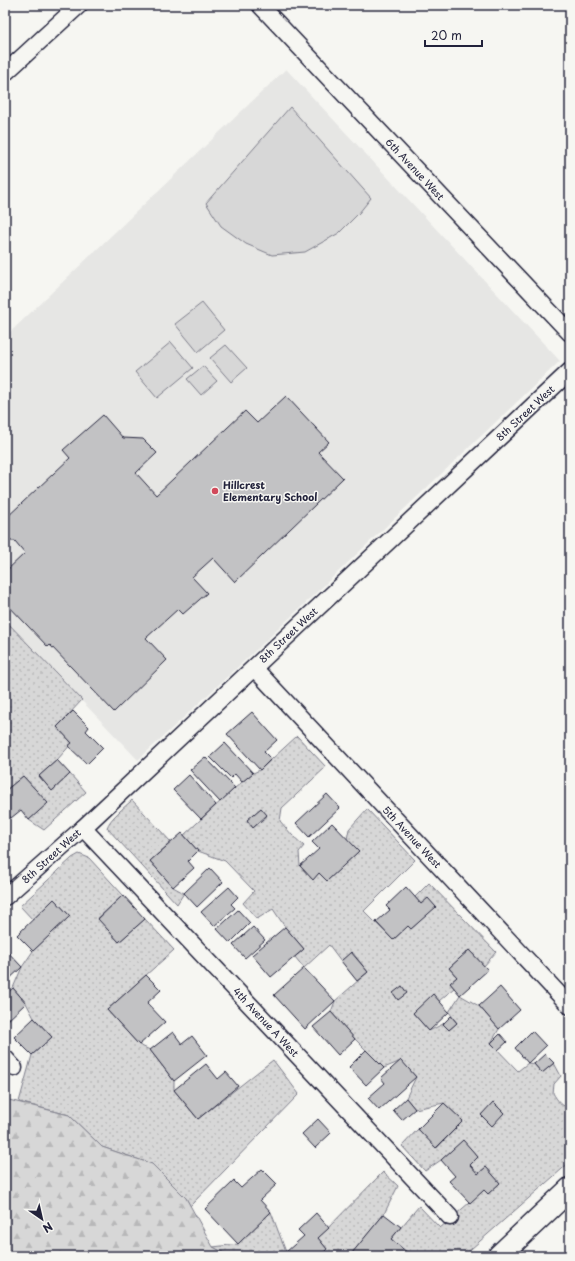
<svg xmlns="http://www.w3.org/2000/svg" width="575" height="1261" viewBox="0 0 575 1261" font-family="'Playpen Sans',sans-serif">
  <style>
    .built { fill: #e6e6e4 }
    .grass { fill: url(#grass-dots); stroke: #7c7c89; fill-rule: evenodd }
    .forest { fill: url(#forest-firs); stroke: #7c7c89 }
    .park { fill: #d7d7d7; stroke: #7c7c89 }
    .building { fill: #c2c2c4; stroke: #22223b }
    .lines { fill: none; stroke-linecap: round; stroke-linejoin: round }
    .street-casing { stroke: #22223b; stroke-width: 19 }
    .secondary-casing { stroke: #22223b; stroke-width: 25 }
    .street { stroke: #f6f6f2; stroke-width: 16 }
    .secondary { stroke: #f6f6f2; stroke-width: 22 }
    .poi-dot { fill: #d1495b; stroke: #f6f6f2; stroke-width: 1.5 }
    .labels { text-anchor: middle; stroke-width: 3; stroke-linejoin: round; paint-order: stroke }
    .street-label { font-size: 10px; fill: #22223b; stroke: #f6f6f2 }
    .poi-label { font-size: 10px; font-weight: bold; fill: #22223b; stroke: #f6f6f2; text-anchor: start }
  </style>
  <defs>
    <pattern id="grass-dots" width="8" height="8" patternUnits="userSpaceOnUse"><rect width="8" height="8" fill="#d7d7d7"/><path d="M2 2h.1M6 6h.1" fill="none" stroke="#b8b8b9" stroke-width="1.8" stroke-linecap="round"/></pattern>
    <pattern id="forest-firs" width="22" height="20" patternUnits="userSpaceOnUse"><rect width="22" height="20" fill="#d7d7d7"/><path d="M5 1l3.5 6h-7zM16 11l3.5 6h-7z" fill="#b8b8b9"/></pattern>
  </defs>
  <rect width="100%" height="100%" fill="#f6f6f2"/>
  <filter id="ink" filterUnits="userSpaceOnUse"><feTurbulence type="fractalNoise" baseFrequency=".025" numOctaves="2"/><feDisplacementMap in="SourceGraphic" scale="8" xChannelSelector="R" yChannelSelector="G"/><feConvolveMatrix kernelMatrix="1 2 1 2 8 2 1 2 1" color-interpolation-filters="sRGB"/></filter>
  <g filter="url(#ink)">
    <!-- built -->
    <path class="built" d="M 286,69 L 560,361 L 255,651 L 138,760 L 5,620 L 5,337 Z"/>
    <!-- grass -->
    <g class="grass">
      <path d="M 5,620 L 82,700 L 57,727 L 72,743 L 57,760 L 39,776 L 52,791 L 70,774 L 86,792 L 44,830 L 29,820 L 47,803 L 23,776 L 5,791 Z"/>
      <path d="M 297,736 L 326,767 L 282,808 L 280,821 L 292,835 L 304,846 L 299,852 L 300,866 L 313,879 L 319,873 L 327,881 L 359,851 L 347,839 L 349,829 L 367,809 L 415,860 L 364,911 L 393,940 L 408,926 L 411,929 L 435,907 L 421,904 L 415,897 L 429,883 L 496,952 L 484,966 L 469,950 L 449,968 L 457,977 L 450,983 L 454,988 L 439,1001 L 433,995 L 413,1013 L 429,1031 L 443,1024 L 449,1030 L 457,1023 L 449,1012 L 460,995 L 479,1006 L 499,1029 L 491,1043 L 518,1071 L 528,1063 L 534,1064 L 542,1073 L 554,1063 L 561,1076 L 554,1084 L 553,1093 C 557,1100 562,1107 570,1108 L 570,1162 L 463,1256 L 407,1256 L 409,1254 L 391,1239 L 419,1206 L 440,1228 L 484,1190 L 488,1194 L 500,1183 L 486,1167 L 478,1174 L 470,1165 L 478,1157 L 463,1141 L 441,1160 L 425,1171 L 402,1146 L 418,1129 L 437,1148 L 463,1121 L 444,1103 L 415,1109 L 406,1098 L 416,1077 L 401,1061 L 384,1068 L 355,1039 L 331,1012 L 335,1001 L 368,972 L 352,952 L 341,961 L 329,945 L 304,968 L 295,957 L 304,949 L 285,927 L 273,909 L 257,919 L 243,903 L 254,891 L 225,861 L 198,851 L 184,835 L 235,788 L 253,773 L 260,770 ZM 261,808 L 267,816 L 253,828 L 247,821 Z"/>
      <path d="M 132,800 L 171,842 L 150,861 L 173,887 L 184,893 L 177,904 L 107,828 C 109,819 125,807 132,800 Z"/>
      <path d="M 79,854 L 89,858 L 123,895 L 98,918 L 119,942 L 145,919 L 174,950 L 107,1010 L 139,1045 L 150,1050 L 174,1081 L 174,1090 L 198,1119 L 273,1060 L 299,1094 L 190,1206 L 186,1198 L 152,1164 L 102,1147 L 69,1115 L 19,1102 L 32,1055 L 52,1037 L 34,1018 L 26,1003 L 13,988 L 22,967 L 33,951 L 70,916 L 54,899 L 33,920 L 20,906 L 72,858 Z"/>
      <path d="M 383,1172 L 398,1186 L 384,1214 L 350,1256 L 320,1256 L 327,1249 L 318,1238 Z"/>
      <path d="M 271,1212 L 286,1252 L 290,1256 L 230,1256 L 213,1247 L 238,1244 Z"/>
    </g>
    <!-- forest -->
    <path class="forest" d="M 5,1099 L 69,1115 L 102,1147 L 152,1164 L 186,1198 L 213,1247 L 230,1256 L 12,1256 L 5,1252 Z"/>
    <!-- park -->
    <g class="park">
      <path d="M 290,107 L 371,198 L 359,213 L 339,233 L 305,252 L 272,255 L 246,244 L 221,226 L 206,203 Z"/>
      <path d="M 202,303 L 224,330 L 198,352 L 175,324 Z"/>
      <path d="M 171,342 L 193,368 L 157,398 L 135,372 Z"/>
      <path d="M 226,345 L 247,368 L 231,382 L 210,358 Z"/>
      <path d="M 203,366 L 217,381 L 201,395 L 187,379 Z"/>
    </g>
    <!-- building -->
    <g class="building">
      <path d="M 286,396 L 329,442 L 318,452 L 343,478 L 235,582 L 213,558 L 192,577 L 207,593 L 183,614 L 178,609 L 146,638 L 167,660 L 114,712 L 50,645 L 48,647 L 5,602 L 5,572 L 25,553 L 15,541 L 5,541 L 5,519 L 70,458 L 63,450 L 103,415 L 123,438 L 143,439 L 157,453 L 136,473 L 156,495 L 245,411 L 257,423 Z"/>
      <path d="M 73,711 L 89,727 L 86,731 L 103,748 L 87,764 L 68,746 L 72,743 L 57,727 Z"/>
      <path d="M 252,712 L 277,740 L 264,752 L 271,759 L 260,770 L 227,734 Z"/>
      <path d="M 225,743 L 253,773 L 242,782 L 235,774 L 231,778 L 210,757 Z"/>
      <path d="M 205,757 L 235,788 L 220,802 L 190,770 Z"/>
      <path d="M 57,760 L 70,774 L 52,791 L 39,776 Z"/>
      <path d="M 189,775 L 216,805 L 201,819 L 173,790 Z"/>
      <path d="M 23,776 L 48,803 L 29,820 L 21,810 L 11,818 L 5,811 L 5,791 Z"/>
      <path d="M 327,794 L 340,808 L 309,837 L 296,823 Z"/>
      <path d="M 261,808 L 267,815 L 253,828 L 247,820 Z"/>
      <path d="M 332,823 L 359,851 L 327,881 L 319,873 L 313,880 L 300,866 L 319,849 L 312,842 Z"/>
      <path d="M 182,833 L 198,851 L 188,861 L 194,868 L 173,887 L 150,861 Z"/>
      <path d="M 210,868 L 223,882 L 197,907 L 184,893 Z"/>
      <path d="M 229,887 L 238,897 L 231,904 L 235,908 L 214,926 L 201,912 Z"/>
      <path d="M 406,887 L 421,904 L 428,898 L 436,907 L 411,929 L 408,926 L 393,940 L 376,922 L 390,910 L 386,906 Z"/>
      <path d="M 123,895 L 145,919 L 119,942 L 98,919 Z"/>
      <path d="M 54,899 L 70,916 L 33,951 L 17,935 Z"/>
      <path d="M 238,910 L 250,923 L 230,943 L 217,929 Z"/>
      <path d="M 253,927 L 265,940 L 245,958 L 233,945 Z"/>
      <path d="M 285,927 L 304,949 L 271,977 L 252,955 Z"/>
      <path d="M 5,949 L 22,967 L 5,983 Z"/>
      <path d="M 469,950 L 488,970 L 460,995 L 450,983 L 457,977 L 449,968 Z"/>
      <path d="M 351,952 L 368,972 L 357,981 L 341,961 Z"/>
      <path d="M 304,968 L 335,1001 L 305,1029 L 274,995 Z"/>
      <path d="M 146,975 L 161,990 L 147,1003 L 165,1022 L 139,1045 L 107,1010 Z"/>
      <path d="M 402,986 L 407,993 L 398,1000 L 393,993 Z"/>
      <path d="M 500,987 L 520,1010 L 499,1029 L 479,1006 Z"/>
      <path d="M 13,988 L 26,1003 L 5,1023 L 5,995 Z"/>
      <path d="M 433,994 L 449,1012 L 429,1031 L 413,1013 Z"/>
      <path d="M 331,1012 L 355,1039 L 338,1055 L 313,1027 Z"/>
      <path d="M 451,1016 L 457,1023 L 449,1030 L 443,1024 Z"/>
      <path d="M 34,1018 L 52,1037 L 32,1055 L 14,1037 Z"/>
      <path d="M 532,1031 L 546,1046 L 528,1063 L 515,1048 Z"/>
      <path d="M 173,1032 L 182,1044 L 192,1036 L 207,1055 L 174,1081 L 150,1050 Z"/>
      <path d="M 500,1034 L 507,1042 L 498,1050 L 491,1043 Z"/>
      <path d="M 366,1050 L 384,1068 L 366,1085 L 349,1067 Z"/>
      <path d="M 545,1054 L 554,1063 L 542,1073 L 534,1064 Z"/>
      <path d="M 401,1060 L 416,1077 L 379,1110 L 368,1098 L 385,1083 L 381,1078 Z"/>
      <path d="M 206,1064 L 218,1079 L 226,1072 L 238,1086 L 198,1119 L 174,1090 Z"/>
      <path d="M 406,1098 L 415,1109 L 402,1120 L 393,1110 Z"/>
      <path d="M 493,1102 L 504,1113 L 492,1126 L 481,1115 Z"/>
      <path d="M 444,1103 L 463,1121 L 436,1148 L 418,1129 Z"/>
      <path d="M 318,1119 L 331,1133 L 315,1148 L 302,1134 Z"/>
      <path d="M 463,1140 L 478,1157 L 470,1165 L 478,1174 L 486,1167 L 500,1183 L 488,1194 L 484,1190 L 470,1203 L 449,1181 L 455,1176 L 441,1160 Z"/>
      <path d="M 262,1169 L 277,1184 L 260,1200 L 271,1212 L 238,1244 L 205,1209 L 234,1181 L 241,1188 Z"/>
      <path d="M 316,1213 L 329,1228 L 318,1238 L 327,1249 L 320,1256 L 290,1256 L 286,1252 L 304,1236 L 298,1230 Z"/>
      <path d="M 384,1214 L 401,1227 L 391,1239 L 409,1254 L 407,1256 L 355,1256 L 352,1253 Z"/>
    </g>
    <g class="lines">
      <defs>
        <g id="street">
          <path d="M 260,5 L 570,333"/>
          <path d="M 5,73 L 79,5"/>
          <path d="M 254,668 L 570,1006"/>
          <path d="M 83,828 L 450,1217"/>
          <path d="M 5,897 L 83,828 L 570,371"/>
          <path d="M 5,1058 L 14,1068"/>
        </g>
        <path id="secondary" d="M 499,1256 L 570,1189"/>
      </defs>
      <!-- street casing -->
      <use href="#street" class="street-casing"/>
      <!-- secondary casing -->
      <use href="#secondary" class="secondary-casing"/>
      <!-- street -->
      <use href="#street" class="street"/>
      <!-- secondary -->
      <use href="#secondary" class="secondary"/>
    </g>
  </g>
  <!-- markers -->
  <circle class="poi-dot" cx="215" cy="491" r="4"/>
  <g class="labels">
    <!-- street labels -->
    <g class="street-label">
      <text transform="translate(415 169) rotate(47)" y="4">6th Avenue West</text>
      <text transform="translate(525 413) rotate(-43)" y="4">8th Street West</text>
      <text transform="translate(288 635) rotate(-43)" y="4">8th Street West</text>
      <text transform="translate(412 837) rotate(47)" y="4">5th Avenue West</text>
      <text transform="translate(51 856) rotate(-42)" y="4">8th Street West</text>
      <text transform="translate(266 1022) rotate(47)" y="4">4th Avenue A West</text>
    </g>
    <!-- poi labels -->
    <g class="poi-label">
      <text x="223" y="489">Hillcrest<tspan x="223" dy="12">Elementary School</tspan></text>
    </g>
  </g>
  <!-- margin -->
  <rect width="575" height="1261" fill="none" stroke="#f6f6f2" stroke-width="20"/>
  <rect x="10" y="10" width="555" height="1241" fill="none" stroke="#22223b" stroke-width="1.5" filter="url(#ink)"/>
  <!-- north arrow -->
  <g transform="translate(42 1219) rotate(146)" stroke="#f6f6f2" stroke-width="3" paint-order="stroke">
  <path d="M0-3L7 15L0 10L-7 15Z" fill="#22223b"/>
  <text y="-6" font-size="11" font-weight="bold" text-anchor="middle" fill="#22223b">N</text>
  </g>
  <!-- scale -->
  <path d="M425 40v6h57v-6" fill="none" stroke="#22223b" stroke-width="2"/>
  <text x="431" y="40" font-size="12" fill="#22223b" stroke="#f6f6f2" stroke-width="3" paint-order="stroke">20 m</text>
</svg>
